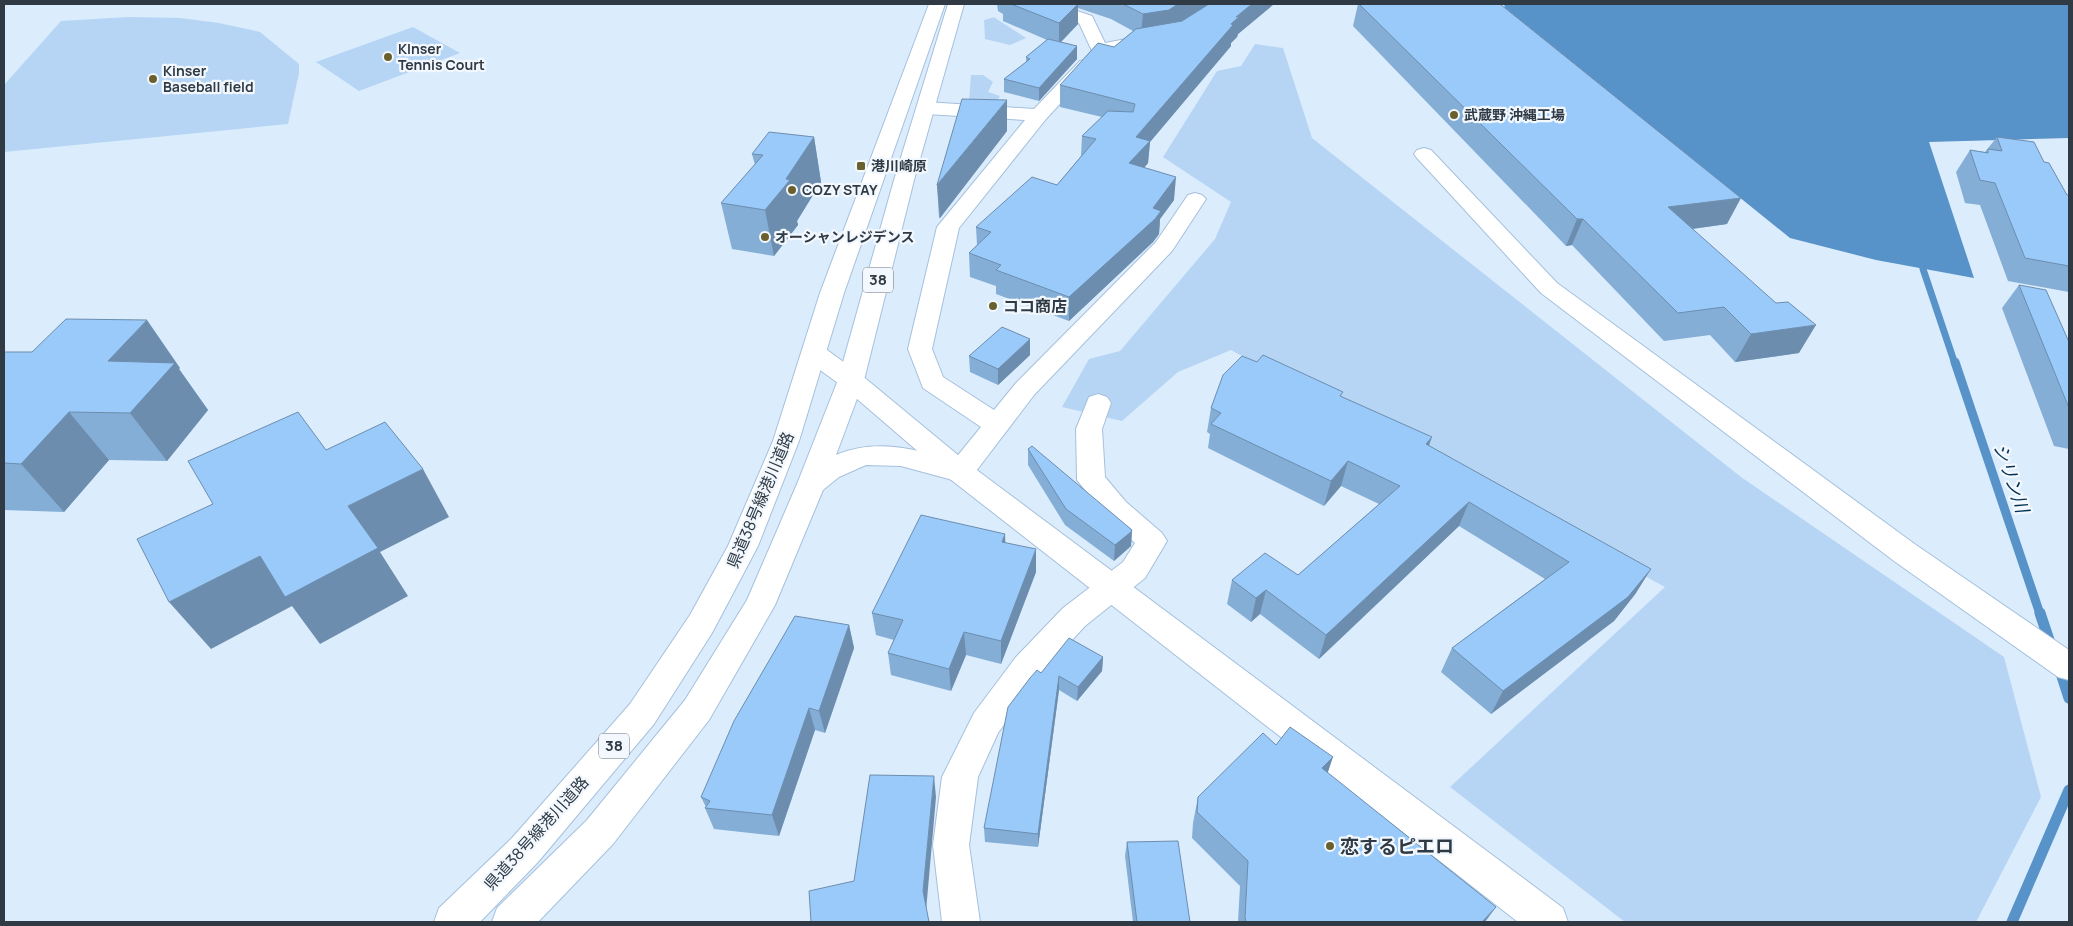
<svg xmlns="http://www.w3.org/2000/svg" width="2073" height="926" viewBox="0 0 2073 926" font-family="Manrope,'Noto Sans JP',sans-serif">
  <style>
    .green { fill: #b6d5f4 }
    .water { fill: #5792c9 }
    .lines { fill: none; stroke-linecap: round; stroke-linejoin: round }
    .stream-far2 { stroke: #5792c9; stroke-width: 7 }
    .stream-far1 { stroke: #5792c9; stroke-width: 9 }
    .stream { stroke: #5792c9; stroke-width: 11 }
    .street-casing { stroke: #a5c0dc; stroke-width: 2 }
    .secondary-casing { stroke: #a5c0dc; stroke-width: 2 }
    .primary-casing { stroke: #a5c0dc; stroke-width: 2 }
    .street { fill: #fff; fill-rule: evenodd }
    .secondary { fill: #fff; fill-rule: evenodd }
    .primary { fill: #fff; fill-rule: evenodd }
    .wall { fill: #84aed6 }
    .shaded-wall { fill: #6c8dae }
    .building { fill: #9acaf9; stroke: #6c8dae }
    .poi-dot { fill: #6a602d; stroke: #f2f8fd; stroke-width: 2 }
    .labels { text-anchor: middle; stroke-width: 4.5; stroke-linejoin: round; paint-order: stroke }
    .far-poi-label { font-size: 14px; font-weight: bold; fill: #2f3a45; stroke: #f2f8fd; text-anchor: start }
    .shield { fill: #f2f8fd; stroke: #6a737c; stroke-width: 1 }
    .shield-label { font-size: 15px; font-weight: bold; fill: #2f3a45 }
    .poi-label { font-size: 16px; font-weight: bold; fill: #2f3a45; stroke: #f2f8fd; text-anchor: start }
    .street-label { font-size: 16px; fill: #2f3a45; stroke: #f2f8fd }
    .water-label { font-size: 18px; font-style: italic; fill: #023155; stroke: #f2f8fd }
    .near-poi-label { font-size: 19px; font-weight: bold; fill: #2f3a45; stroke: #f2f8fd; text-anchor: start }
  </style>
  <rect width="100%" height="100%" fill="#dbecfd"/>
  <!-- green -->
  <g class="green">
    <path d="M 128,17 L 180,18 L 219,23 L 260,32 L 299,64 L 299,73 L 288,124 L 4,152 L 4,85 L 61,21 Z"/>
    <path d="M 995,17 L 995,18 L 1026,38 L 1010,45 L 985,39 L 984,20 Z"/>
    <path d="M 413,27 L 460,53 L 359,91 L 316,62 Z"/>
    <path d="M 1255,44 L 1283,48 L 1312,138 L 1741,477 L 2004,657 L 2041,797 L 1976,922 L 1625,922 L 1450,787 L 1665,587 L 1231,350 L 1178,372 L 1122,421 L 1062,407 L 1089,359 L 1120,351 L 1215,239 L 1231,202 L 1163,157 L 1217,71 L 1241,66 Z"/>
    <path d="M 971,75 L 983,75 L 993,82 L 988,92 L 1000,96 L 995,105 L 969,102 Z"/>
  </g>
  <!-- water -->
  <path class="water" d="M 1504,4 L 2069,4 L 2069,138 L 1929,142 L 1974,278 L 1876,260 L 1790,238 L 1505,8 Z"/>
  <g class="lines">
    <!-- stream-far2 -->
    <path class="stream-far2" d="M 1923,269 L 1955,364"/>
    <!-- stream-far1 -->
    <path class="stream-far1" d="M 1955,362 L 2040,614"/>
    <!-- stream -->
    <g class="stream">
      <path d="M 2040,613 L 2050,643"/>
      <path d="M 2059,667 L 2069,698"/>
      <path d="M 2012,922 L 2069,790"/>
    </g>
    <defs>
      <g id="street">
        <path d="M 1033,4 L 1056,4 L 1092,16 L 1105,43 L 1153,34 L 1159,35 L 1162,39 L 1159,43 L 1153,44 L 1099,54 L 1093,53 L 1079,23 L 1035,7 Z"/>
        <path d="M 1086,60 L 1092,61 L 1095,65 L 1092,69 L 1046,119 L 959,228 L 932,349 L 943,377 L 994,410 L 1016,383 L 1156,242 L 1188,195 L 1195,193 L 1202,195 L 1206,199 L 1172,251 L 1034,395 L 970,479 L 960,482 L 950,479 L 946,472 L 950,465 L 981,427 L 923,388 L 908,349 L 937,227 L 1025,120 L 926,114 L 919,112 L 917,108 L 919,104 L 926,102 L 1034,109 L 1080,61 Z"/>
        <path d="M 1424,148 L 1431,150 L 1557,283 L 1916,545 L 2069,650 L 2069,680 L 2058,677 L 1894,561 L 1541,293 L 1417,158 L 1414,154 L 1417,150 Z"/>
        <path d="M 1098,394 L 1107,397 L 1111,403 L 1102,429 L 1105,477 L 1126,502 L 1162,533 L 1167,541 L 1145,578 L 1085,626 L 1038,677 L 998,733 L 978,777 L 969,845 L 980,922 L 942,922 L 933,845 L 942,777 L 974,713 L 1016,657 L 1063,608 L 1123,562 L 1135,543 L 1106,516 L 1077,480 L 1076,429 L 1089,397 Z"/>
      </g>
      <path id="secondary" d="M 814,345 L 823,347 L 860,374 L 970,465 L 1563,908 L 1568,922 L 1518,922 L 950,479 L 842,386 L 805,359 L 802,353 L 805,347 Z"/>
      <g id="primary">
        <path d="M 929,4 L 945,4 L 844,293 L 799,441 L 758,546 L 712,633 L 654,724 L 538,862 L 480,922 L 434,922 L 439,908 L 512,838 L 630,704 L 690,615 L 728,546 L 773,441 L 820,293 Z"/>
        <path d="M 948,4 L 964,4 L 914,180 L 864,380 L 836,455 C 881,436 925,452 970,465 L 974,472 L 970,479 L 960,482 L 901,466 L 866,465 L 839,477 L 823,490 L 775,605 L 709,720 L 613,844 L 538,922 L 492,922 L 497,908 L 587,820 L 685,700 L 747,600 L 797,484 L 838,380 L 894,180 Z"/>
      </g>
    </defs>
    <!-- street casing -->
    <use href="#street" class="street-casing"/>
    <!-- secondary casing -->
    <use href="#secondary" class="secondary-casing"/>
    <!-- primary casing -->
    <use href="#primary" class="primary-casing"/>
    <!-- street -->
    <use href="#street" class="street"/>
    <!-- secondary -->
    <use href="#secondary" class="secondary"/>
    <!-- primary -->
    <use href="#primary" class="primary"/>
  </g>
  <!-- wall -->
  <g class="wall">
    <path d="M 997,4 L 1274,4 L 1238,34 L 1237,37 L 1231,43 L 1231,46 L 1150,142 L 1148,163 L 1144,168 L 1174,200 L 1160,219 L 1159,234 L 1153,242 L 1069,321 L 996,294 L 996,286 L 970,277 L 969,253 L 977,245 L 976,227 L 1057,185 L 1081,156 L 1082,136 L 1102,117 L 1060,107 L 1060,85 L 1114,47 L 1133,31 L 1111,19 L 1078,8 L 1078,24 L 1061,42 L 1077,46 L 1077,59 L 1039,101 L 1004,92 L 1004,79 L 1026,62 L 1026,57 L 1047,40 L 1003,21 L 1003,14 L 998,11 Z"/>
    <path d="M 1358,4 L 1500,4 L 1727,224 L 1692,229 L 1799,353 L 1735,362 L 1710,335 L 1664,341 L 1572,245 L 1566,246 L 1353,26 Z"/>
    <path d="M 1007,131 L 940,218 L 939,218 L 937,185 Z"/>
    <path d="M 814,137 L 821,182 L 797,221 L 798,225 L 774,256 L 732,249 L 721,203 L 755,165 L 752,154 Z"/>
    <path d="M 1997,137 L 2044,162 L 2067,195 L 2069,195 L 2069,293 L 2069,292 L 2008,281 L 1980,205 L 1965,203 L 1956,172 L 1970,150 L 1985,152 Z"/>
    <path d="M 2019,285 L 2069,342 L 2069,449 L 2054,446 L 2002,308 Z"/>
    <path d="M 4,352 L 180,368 L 179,369 L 208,410 L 167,461 L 109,460 L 64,512 L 4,510 Z"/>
    <path d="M 1030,355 L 998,385 L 970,372 L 969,356 Z"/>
    <path d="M 1342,397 L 1429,446 L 1636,593 L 1614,621 L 1491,714 L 1441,672 L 1452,648 L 1545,579 L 1459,526 L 1319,659 L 1260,614 L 1251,622 L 1227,604 L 1232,580 L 1298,575 L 1379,504 L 1341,486 L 1324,506 L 1208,448 L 1210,434 L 1207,432 L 1211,408 Z"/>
    <path d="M 1028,449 L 1132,530 L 1131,546 L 1130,547 L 1114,561 L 1065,525 L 1028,465 Z"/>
    <path d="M 1005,534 L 1005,542 L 1036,572 L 1001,664 L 966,655 L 951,691 L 891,675 L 888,653 L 894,640 L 876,635 L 872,613 Z"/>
    <path d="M 849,625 L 854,648 L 825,733 L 815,730 L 779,836 L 714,829 L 705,808 L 706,807 L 701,797 Z"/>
    <path d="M 1103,657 L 1102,671 L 1077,701 L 1059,690 L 1038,847 L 985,842 L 984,828 L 1041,673 Z"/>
    <path d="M 1276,745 L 1327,773 L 1485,922 L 1238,922 L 1240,886 L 1192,838 L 1193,823 L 1198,797 Z"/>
    <path d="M 1127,842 L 1190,922 L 1133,922 L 1125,856 Z"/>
  </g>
  <!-- shaded-wall -->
  <g class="shaded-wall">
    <path d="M 1078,4 L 1078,24 L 1059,44 L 1059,23 Z"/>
    <path d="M 1178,4 L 1209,4 L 1167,30 L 1141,35 L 1143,14 Z"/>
    <path d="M 1252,4 L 1274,4 L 1238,34 L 1237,37 L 1231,43 L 1231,46 L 1150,142 L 1148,163 L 1128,186 L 1129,163 L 1136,137 L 1231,24 L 1236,17 Z"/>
    <path d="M 1077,46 L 1077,59 L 1039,101 L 1039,88 Z"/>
    <path d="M 1007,100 L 1007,131 L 940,218 L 937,185 Z"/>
    <path d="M 814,137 L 821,182 L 797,221 L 798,225 L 774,256 L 765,210 Z"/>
    <path d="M 1176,177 L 1174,200 L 1160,219 L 1159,234 L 1153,242 L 1069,321 L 1069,297 L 1153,208 Z"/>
    <path d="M 1741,198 L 1727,224 L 1655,234 L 1668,207 Z"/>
    <path d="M 1577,219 L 1583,219 L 1572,245 L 1566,246 Z"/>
    <path d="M 147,320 L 180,368 L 179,369 L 208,410 L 167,461 L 130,413 L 108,361 Z"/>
    <path d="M 1816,325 L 1799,353 L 1735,362 L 1751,334 Z"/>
    <path d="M 1030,339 L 1030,355 L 998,385 L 998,369 Z"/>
    <path d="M 69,412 L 109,460 L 64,512 L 21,464 Z"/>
    <path d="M 1432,437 L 1423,462 L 1426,444 Z"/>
    <path d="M 1348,461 L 1341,486 L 1324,506 L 1331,481 Z"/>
    <path d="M 423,469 L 449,517 L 380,552 L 408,596 L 320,644 L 292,606 L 211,649 L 169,602 L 260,556 L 348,506 Z"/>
    <path d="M 1469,502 L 1459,526 L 1319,659 L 1326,635 Z"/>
    <path d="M 1132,530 L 1131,546 L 1114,561 L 1115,545 Z"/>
    <path d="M 1005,534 L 1006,557 L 1002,542 Z"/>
    <path d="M 1036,549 L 1036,572 L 1001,664 L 1001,641 Z"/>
    <path d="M 1651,569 L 1636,593 L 1614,621 L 1491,714 L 1503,691 Z"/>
    <path d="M 1266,590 L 1260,614 L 1251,622 L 1256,598 Z"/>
    <path d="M 849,625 L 854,648 L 825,733 L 819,711 Z"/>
    <path d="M 964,632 L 966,655 L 951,691 L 949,669 Z"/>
    <path d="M 1103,657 L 1102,671 L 1077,701 L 1078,687 Z"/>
    <path d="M 1059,676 L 1059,690 L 1038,847 L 1038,834 Z"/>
    <path d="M 809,708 L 815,730 L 779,836 L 772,815 Z"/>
    <path d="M 1333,757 L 1324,784 L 1322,768 Z"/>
    <path d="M 934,776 L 936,797 L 926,911 L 923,891 Z"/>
    <path d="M 1496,907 L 1485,922 L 1482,922 Z"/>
  </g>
  <!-- building -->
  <g class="building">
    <path d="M 1011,4 L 1078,4 L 1059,23 Z"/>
    <path d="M 1123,4 L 1178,4 L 1169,10 L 1143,14 Z"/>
    <path d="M 1209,4 L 1252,4 L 1236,17 L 1240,16 L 1231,24 L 1233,25 L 1136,137 L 1150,141 L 1129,163 L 1176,177 L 1153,208 L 1161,211 L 1155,219 L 1069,297 L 996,270 L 1001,265 L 969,253 L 991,232 L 976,227 L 1032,177 L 1057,185 L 1096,139 L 1082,136 L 1108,111 L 1133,112 L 1135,104 L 1060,85 L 1098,43 L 1114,47 L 1136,29 L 1182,21 Z"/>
    <path d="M 1359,4 L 1500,4 L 1741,198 L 1668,207 L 1776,303 L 1788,302 L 1816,325 L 1751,334 L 1724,307 L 1678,313 L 1583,219 L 1577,219 Z"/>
    <path d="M 1048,39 L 1077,46 L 1039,88 L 1004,79 L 1030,59 L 1026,57 Z"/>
    <path d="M 962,99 L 1007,100 L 937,185 Z"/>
    <path d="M 769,132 L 814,137 L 786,179 L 790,180 L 765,210 L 721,203 L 763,155 L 752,154 Z"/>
    <path d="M 1997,137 L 2034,142 L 2044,162 L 2049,163 L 2067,195 L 2069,195 L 2069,266 L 2025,258 L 1995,183 L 1980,180 L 1970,150 L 1988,153 L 1988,149 L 2002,151 Z"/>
    <path d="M 2019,285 L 2046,290 L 2069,342 L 2069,408 Z"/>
    <path d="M 66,319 L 147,320 L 108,361 L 175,363 L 130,413 L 69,412 L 21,464 L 4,463 L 4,352 L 32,352 Z"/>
    <path d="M 1002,327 L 1030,339 L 998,369 L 969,356 Z"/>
    <path d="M 1263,355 L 1343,392 L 1340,396 L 1432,437 L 1426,444 L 1651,569 L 1628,597 L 1503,691 L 1452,648 L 1569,562 L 1469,502 L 1326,635 L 1266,590 L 1256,598 L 1232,580 L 1265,553 L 1298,575 L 1400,486 L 1348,461 L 1331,481 L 1211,424 L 1221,413 L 1211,408 L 1223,375 L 1242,356 L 1257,362 Z"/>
    <path d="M 298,412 L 326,450 L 385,422 L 423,469 L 348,506 L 378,548 L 285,597 L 260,556 L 169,602 L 137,539 L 213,504 L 188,461 Z"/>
    <path d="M 1032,446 L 1132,530 L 1131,532 L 1115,545 L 1066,509 L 1028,449 Z"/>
    <path d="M 921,515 L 1005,534 L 1002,542 L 1036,549 L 1001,641 L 964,632 L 949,669 L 888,653 L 903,620 L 872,613 Z"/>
    <path d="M 795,616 L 849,625 L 819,711 L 809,708 L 772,815 L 705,808 L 710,801 L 701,797 L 734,721 Z"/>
    <path d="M 1069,638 L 1103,657 L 1078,687 L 1059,676 L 1038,834 L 984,828 L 1008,707 L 1030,678 L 1037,670 L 1041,673 Z"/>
    <path d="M 1290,727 L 1333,757 L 1322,768 L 1496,907 L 1482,922 L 1246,922 L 1245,917 L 1248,861 L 1197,812 L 1198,797 L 1263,733 L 1276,745 Z"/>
    <path d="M 870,775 L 934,776 L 923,891 L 929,922 L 811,922 L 809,891 L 854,881 Z"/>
    <path d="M 1178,841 L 1190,922 L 1137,922 L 1127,842 Z"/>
  </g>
  <!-- markers -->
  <g class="poi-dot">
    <circle cx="388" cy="57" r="5"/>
    <circle cx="153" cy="79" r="5"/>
    <circle cx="1454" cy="115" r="5"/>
    <rect x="856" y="161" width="10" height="10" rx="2.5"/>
    <circle cx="792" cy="190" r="5"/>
    <circle cx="765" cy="237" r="5"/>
    <circle cx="993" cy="306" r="5"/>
    <circle cx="1330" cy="846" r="5"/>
  </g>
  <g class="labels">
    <!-- far-poi labels -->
    <g class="far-poi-label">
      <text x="398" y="54">KInser<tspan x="398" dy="16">Tennis Court</tspan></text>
      <text x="163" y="76">Kinser<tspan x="163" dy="16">Baseball field</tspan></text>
      <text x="1464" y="120">武蔵野 沖縄工場</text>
      <text x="871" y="171">港川崎原</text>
      <text x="802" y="195">COZY STAY</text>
      <text x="775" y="242">オーシャンレジデンス</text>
    </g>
    <!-- shield labels -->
    <g class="shield">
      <rect x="863" y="267.5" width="30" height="25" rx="4"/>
      <rect x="599" y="733.5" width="30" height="25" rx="4"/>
    </g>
    <g class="shield-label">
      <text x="878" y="285">38</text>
      <text x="614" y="751">38</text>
    </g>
    <!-- poi labels -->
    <g class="poi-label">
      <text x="1003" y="312">ココ商店</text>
    </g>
    <!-- street labels -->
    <g class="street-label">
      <text transform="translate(760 500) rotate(-67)" y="6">県道38号線港川道路</text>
      <text transform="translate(536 833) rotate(-48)" y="6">県道38号線港川道路</text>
    </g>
    <!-- water labels -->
    <g class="water-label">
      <text transform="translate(2011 478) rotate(71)" y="6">シリン川</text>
    </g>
    <!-- near-poi labels -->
    <g class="near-poi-label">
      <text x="1340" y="853">恋するピエロ</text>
    </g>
  </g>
  <!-- border -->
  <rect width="2073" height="926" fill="none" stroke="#2f3a45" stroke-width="10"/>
</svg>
